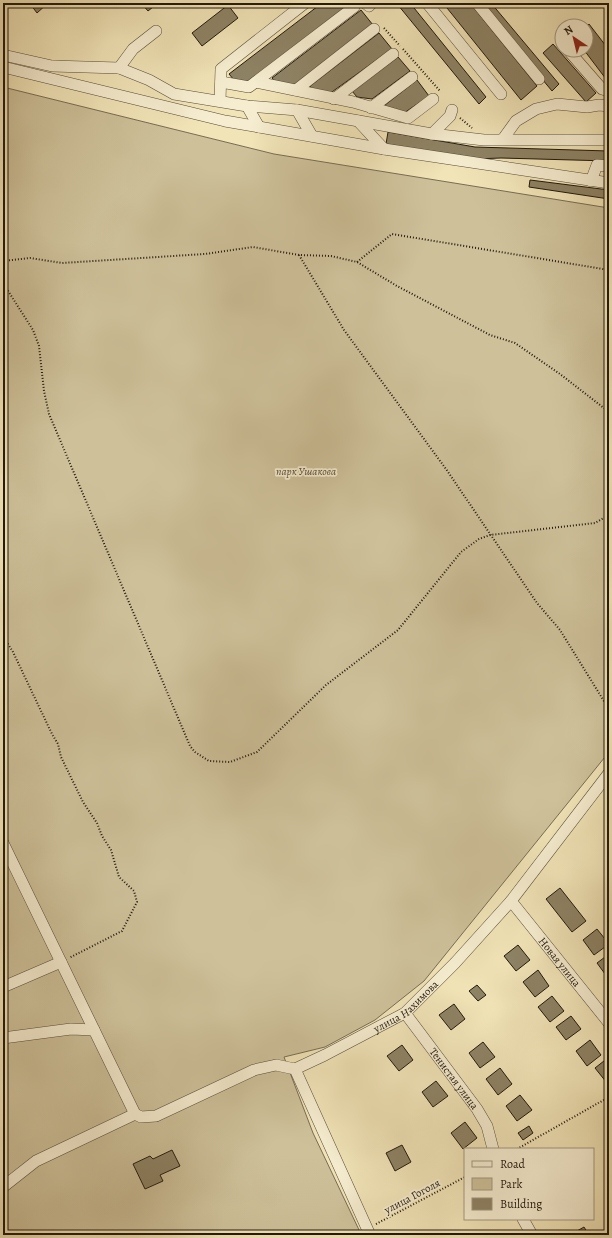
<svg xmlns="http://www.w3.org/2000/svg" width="612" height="1238" viewBox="0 0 612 1238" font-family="Alegreya,serif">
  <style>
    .green { fill: #cec19a; stroke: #786d54 }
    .building { fill: #8e8365; stroke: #22190d }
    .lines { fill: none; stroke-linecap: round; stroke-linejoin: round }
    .minor-casing { stroke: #564c38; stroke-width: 12 }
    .path { stroke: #22190d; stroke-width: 2; stroke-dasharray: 1 2; stroke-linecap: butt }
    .minor { stroke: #f6edd0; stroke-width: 11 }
    .labels { text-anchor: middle; stroke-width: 3.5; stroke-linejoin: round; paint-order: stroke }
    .park-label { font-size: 11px; font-style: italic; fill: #564b37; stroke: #f6edd0 }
    .street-label { font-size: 11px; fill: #22190d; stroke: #f6edd0 }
  </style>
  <rect width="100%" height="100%" fill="#f1e4b7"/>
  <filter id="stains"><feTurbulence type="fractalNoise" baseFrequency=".005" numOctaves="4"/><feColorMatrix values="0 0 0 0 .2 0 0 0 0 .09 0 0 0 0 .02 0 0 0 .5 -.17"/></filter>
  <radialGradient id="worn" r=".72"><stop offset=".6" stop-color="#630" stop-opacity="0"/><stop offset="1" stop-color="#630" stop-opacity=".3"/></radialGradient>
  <!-- green -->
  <path class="green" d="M 3,87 L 274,154 L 609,208 L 609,752 L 424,981 L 375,1020 L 325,1047 L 284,1057 L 313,1133 L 360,1232 L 354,1235 L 3,1235 Z"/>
  <!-- building -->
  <g class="building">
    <path d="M 33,3 L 48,3 L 37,13 L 31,5 Z"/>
    <path d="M 141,3 L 158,3 L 148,11 Z"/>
    <path d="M 322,3 L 353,3 L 249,82 L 234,80 L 229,74 Z"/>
    <path d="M 400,3 L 410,3 L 486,97 L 479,104 L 398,5 Z"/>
    <path d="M 443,3 L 470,3 L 537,86 L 521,100 Z"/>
    <path d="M 479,3 L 491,3 L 559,84 L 552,91 Z"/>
    <path d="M 228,5 L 238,18 L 202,46 L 192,33 Z"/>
    <path d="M 361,10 L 373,25 L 292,87 L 277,84 L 272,78 Z"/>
    <path d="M 589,24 L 609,50 L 609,76 L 606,79 L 584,50 L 586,50 L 586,27 Z"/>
    <path d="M 379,33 L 392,49 L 329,94 L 314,92 L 310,86 Z"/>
    <path d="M 553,44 L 596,93 L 586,102 L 543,53 Z"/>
    <path d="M 398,57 L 410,71 L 372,99 L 357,97 L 352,91 Z"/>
    <path d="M 417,80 L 429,96 L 404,113 L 389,111 L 385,105 Z"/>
    <path d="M 388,132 L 475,147 L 609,151 L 609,161 L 501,158 L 473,159 L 386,144 Z"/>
    <path d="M 530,180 L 609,190 L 609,199 L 529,187 Z"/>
    <path d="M 560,888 L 586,921 L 572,932 L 546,899 Z"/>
    <path d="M 597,929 L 609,944 L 594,955 L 583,940 Z"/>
    <path d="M 518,945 L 530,960 L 516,971 L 504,956 Z"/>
    <path d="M 609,954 L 609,978 L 608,978 L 597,963 Z"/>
    <path d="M 538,970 L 549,986 L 535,997 L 523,982 Z"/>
    <path d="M 477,985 L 486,995 L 478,1001 L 469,991 Z"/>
    <path d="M 552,996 L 564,1011 L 550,1022 L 538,1007 Z"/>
    <path d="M 454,1004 L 465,1019 L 451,1030 L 439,1015 Z"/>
    <path d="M 571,1016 L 581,1029 L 566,1040 L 556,1027 Z"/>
    <path d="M 590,1040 L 601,1055 L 587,1066 L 576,1051 Z"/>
    <path d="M 483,1042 L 495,1057 L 480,1068 L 469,1053 Z"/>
    <path d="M 402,1045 L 413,1060 L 399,1071 L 387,1056 Z"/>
    <path d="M 609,1057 L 609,1081 L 607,1083 L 595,1068 Z"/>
    <path d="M 500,1068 L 512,1084 L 498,1095 L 486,1079 Z"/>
    <path d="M 436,1081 L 448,1096 L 433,1107 L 422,1092 Z"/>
    <path d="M 520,1095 L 532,1110 L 517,1121 L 506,1106 Z"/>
    <path d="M 465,1122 L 477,1138 L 463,1149 L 451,1133 Z"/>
    <path d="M 529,1126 L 533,1133 L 523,1140 L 518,1133 Z"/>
    <path d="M 402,1145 L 411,1162 L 395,1171 L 386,1153 Z"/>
    <path d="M 172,1150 L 180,1166 L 160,1175 L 163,1181 L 145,1189 L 133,1164 L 150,1156 L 153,1159 Z"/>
    <path d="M 584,1227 L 589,1235 L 570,1235 Z"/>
  </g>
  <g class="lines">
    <defs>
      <g id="minor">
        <path d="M 365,3 L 369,6 L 372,3"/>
        <path d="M 427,3 L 501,94"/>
        <path d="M 477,3 L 539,79"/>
        <path d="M 568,50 L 602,89 L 609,91"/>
        <path d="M 3,55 L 52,66 L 119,68 L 149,80 L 174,94 L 247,106 L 297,110 L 432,134 L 484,140 L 609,140"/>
        <path d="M 3,67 L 225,121 L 384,149 L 609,183"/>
        <path d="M 119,68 L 133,49 L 156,31"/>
        <path d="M 221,82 L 249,87 L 354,7"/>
        <path d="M 256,82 L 353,102 L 408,118 L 433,99"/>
        <path d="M 296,90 L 374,29"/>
        <path d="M 334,99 L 393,54"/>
        <path d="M 220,101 L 221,69 L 305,3"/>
        <path d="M 247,106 L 259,127"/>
        <path d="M 371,108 L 412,77"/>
        <path d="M 297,110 L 312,136"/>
        <path d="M 358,121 L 384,149"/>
        <path d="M 432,134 L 450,116 L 452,110"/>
        <path d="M 503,139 L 516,121 L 536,109 L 557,104 L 587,107 L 599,105 L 609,106"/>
        <path d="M 591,181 L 597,165 L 609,166"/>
        <path d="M 3,843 L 135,1114 L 141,1117 L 156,1116 L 254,1070 L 276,1065 L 295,1069"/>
        <path id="s1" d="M 511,901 L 609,1023"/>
        <path d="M 3,987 L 61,962"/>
        <path id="s2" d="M 405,1013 L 477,1109 L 487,1126 L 493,1149"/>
        <path d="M 3,1038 L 71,1029 L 94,1030"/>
        <path id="s3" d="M 295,1069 L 325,1055 L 405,1013 L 455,963 L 511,901 L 609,773"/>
        <path d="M 295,1069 L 370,1235"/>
        <path d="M 3,1187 L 36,1161 L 135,1114"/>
        <path d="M 523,1219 L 532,1235"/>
      </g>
    </defs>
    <!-- minor casing -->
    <use href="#minor" class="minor-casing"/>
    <!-- path -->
    <g class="path">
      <path d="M 384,28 L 400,46"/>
      <path d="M 403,49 L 440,91"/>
      <path d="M 460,118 L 472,128"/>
      <path d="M 299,255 L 344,330 L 446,469 L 537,603 L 560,630 L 607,706 L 609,716"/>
      <path d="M 3,261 L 30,258 L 62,263 L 205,254 L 253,247 L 299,255 L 331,256 L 357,262 L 397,286 L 490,335 L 515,343 L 560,374 L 609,412"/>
      <path d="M 357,262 L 392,234 L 609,270"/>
      <path d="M 3,283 L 33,330 L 39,346 L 44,391 L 49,414 L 190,746 L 195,752 L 209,761 L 230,762 L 257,752 L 326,685 L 398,630 L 461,552 L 479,539 L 490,535 L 595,523 L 609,515"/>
      <path d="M 3,636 L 13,652 L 52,734 L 58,744 L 61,757 L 83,802 L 97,823 L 102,836 L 111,850 L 119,877 L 134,891 L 137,902 L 122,931 L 69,958"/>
      <path d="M 517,1149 L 609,1097"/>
      <path d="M 376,1224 L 465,1177"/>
    </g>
    <!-- minor -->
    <use href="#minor" class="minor"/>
  </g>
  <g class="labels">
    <!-- park labels -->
    <g class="park-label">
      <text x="306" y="475">парк Ушакова</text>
    </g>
    <!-- street labels -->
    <g class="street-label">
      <text dy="4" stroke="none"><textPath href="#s1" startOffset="78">Новая улица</textPath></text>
      <text dy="4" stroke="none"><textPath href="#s3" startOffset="128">улица Нахимова</textPath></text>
      <text dy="4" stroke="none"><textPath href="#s2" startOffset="82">Тенистая улица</textPath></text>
      <text transform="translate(412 1196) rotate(-28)" y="4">улица Гоголя</text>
    </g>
  </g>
  <!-- margin -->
  <rect width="612" height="1238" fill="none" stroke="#f1e4b7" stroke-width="16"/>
  <rect x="4" y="4" width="604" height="1230" fill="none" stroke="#22190d" stroke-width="2"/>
  <rect x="8" y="8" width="596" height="1222" fill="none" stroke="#22190d"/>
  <!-- legend -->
  <rect x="464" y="1148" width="130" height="72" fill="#f6edd0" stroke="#a19882"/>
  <rect x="472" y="1161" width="20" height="6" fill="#f6edd0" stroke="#a19882"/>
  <text x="500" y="1168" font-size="12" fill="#22190d">Road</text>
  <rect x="472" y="1178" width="20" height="12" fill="#cec19a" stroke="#a19882"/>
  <text x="500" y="1188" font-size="12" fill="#22190d">Park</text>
  <rect x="472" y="1198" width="20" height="12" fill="#8e8365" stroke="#a19882"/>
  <text x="500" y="1208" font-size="12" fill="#22190d">Building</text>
  <!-- north arrow -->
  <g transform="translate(574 38) rotate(325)"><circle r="19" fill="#f6edd0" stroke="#a19882"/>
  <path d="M0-3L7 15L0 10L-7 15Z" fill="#8f2418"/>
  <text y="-6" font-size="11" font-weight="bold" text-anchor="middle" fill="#22190d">N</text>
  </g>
  <rect width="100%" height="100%" filter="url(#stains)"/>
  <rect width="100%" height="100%" fill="url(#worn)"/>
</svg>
